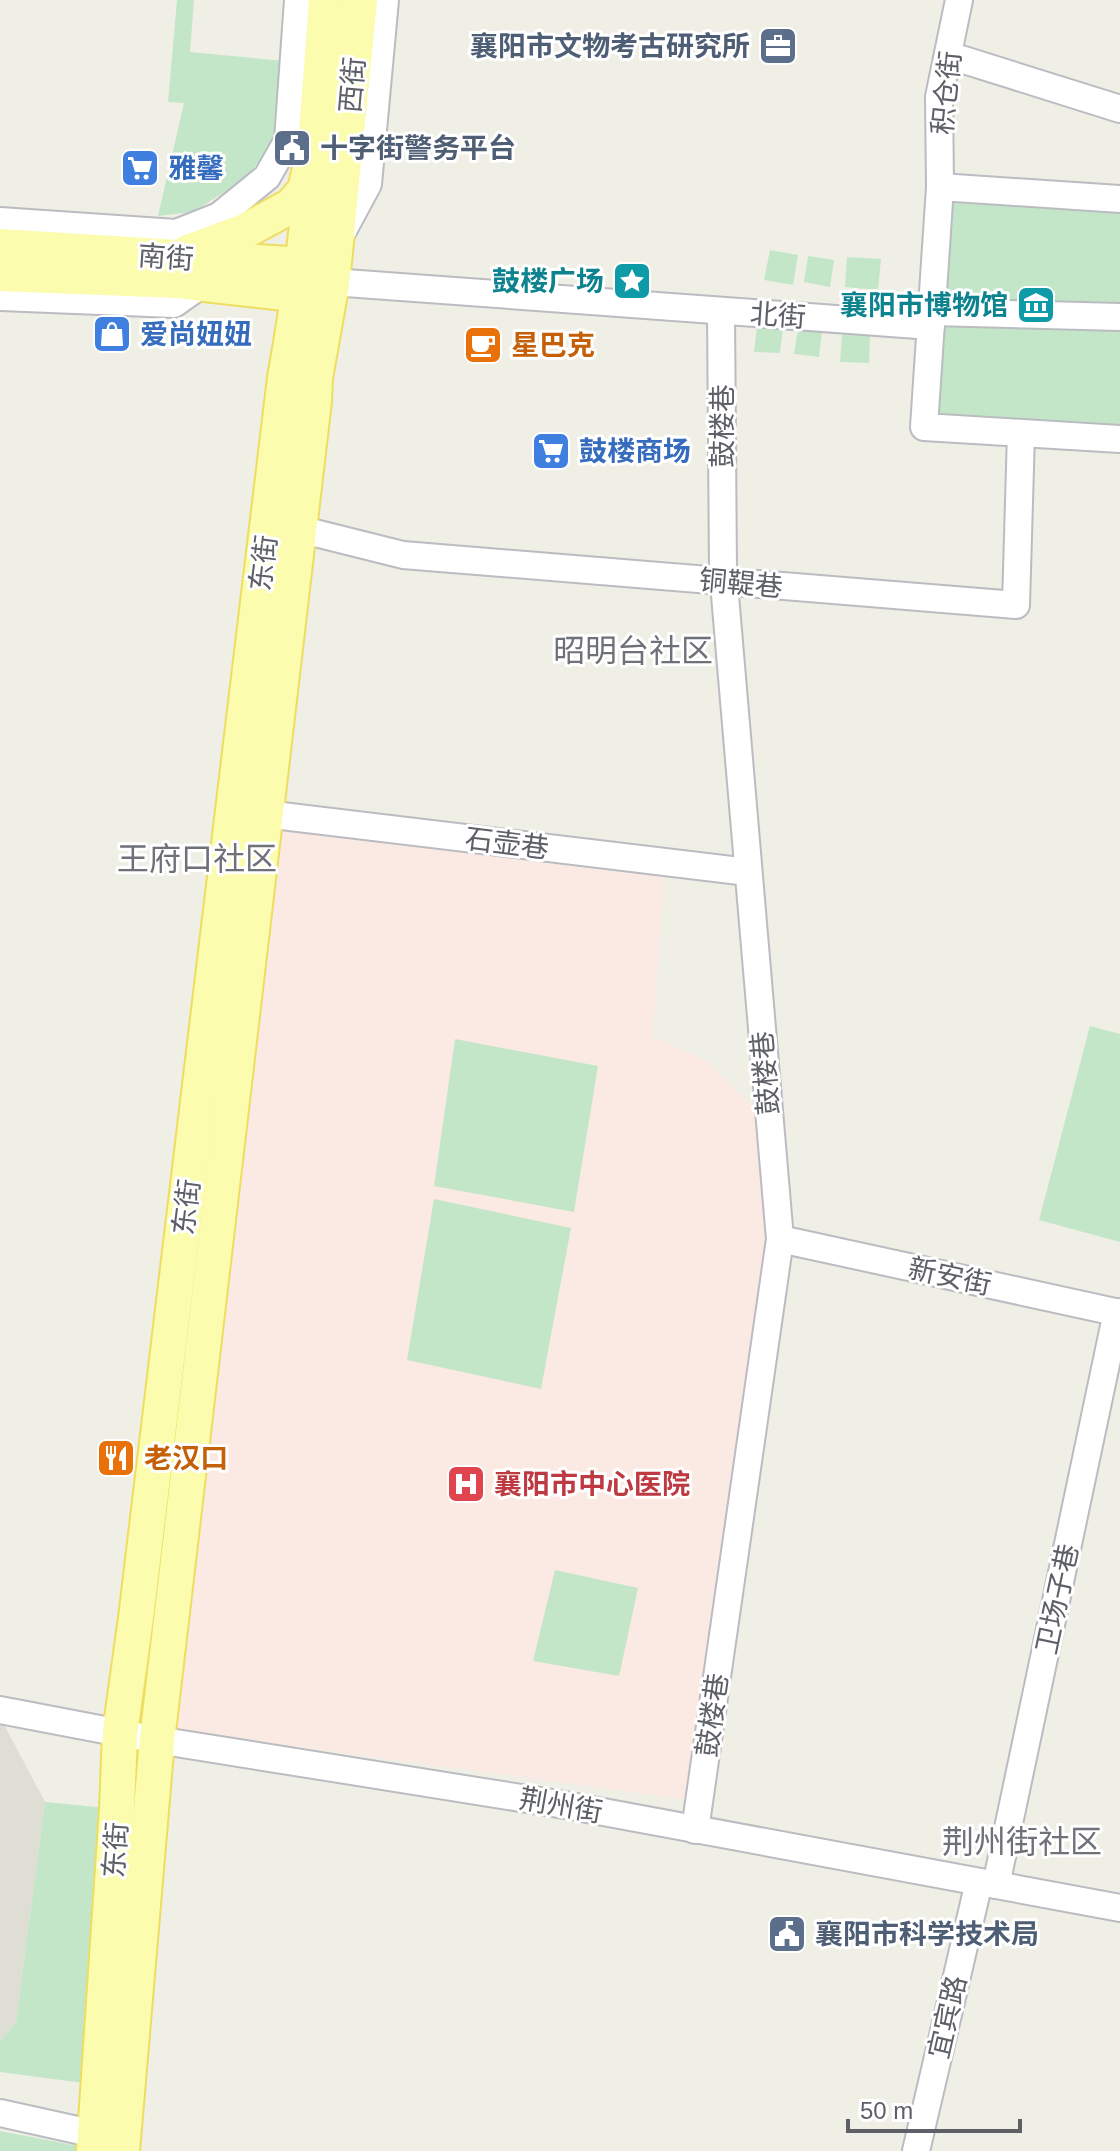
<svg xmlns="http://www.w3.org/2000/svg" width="1120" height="2151" viewBox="0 0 1120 2151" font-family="Helvetica,'Noto Sans SC',sans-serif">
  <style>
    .education { fill: #dfded4 }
    .medical { fill: #fbeae3 }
    .green { fill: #c3e6c9 }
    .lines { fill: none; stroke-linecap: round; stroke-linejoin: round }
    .minor-casing { stroke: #babcc1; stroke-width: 30 }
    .major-casing { stroke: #edde61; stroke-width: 38 }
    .minor { stroke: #fff; stroke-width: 26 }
    .major { stroke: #fbfcae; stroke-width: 34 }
    .labels { text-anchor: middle; stroke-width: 6; stroke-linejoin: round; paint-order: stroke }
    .service-label { font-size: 28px; font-weight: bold; fill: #4e5e75; stroke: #fff; text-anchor: start }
    .street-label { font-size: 28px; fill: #5d6066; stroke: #fff }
    .shop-label { font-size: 28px; font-weight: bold; fill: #366cbe; stroke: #fff; text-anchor: start }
    .culture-label { font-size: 28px; font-weight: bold; fill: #0d838f; stroke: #fff; text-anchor: end }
    .food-label { font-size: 28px; font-weight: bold; fill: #c56008; stroke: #fff; text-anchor: start }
    .health-label { font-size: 28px; font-weight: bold; fill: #be3a42; stroke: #fff; text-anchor: start }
    .quarter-label { font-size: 32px; fill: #6e7178; stroke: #fff }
  </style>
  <rect width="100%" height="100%" fill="#efefe6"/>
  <!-- education -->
  <path class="education" d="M 0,1717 L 45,1802 L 16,2022 L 0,2042 Z"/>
  <!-- medical -->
  <path class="medical" d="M 265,814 L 665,862 L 653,1037 L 708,1061 L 770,1126 L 780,1239 L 699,1801 L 158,1728 Z"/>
  <!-- green -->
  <g class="green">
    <path d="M 177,0 L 194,0 L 190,52 L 284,61 L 281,133 L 252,170 L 229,189 L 193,212 L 158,216 L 184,103 L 168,102 Z"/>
    <path d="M 940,187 L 1120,199 L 1120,439 L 924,427 Z"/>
    <path d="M 770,250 L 798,255 L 793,285 L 764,280 Z"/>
    <path d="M 808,256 L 834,260 L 830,287 L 804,282 Z"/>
    <path d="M 847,257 L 881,259 L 878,290 L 845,287 Z"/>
    <path d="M 757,326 L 783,328 L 780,353 L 754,352 Z"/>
    <path d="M 798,329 L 822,332 L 819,357 L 794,354 Z"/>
    <path d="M 842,335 L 870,336 L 869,363 L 840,362 Z"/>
    <path d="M 1090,1026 L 1120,1034 L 1120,1242 L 1039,1220 Z"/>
    <path d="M 455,1039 L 598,1066 L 574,1212 L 434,1186 Z"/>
    <path d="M 434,1199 L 571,1228 L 541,1389 L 407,1360 Z"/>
    <path d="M 555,1570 L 638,1588 L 619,1676 L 533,1661 Z"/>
    <path d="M 45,1802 L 117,1809 L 99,2085 L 0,2072 L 0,2042 L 16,2022 Z"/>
    <path d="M 0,2131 L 94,2149 L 94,2151 L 0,2151 Z"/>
  </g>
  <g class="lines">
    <defs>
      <g id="minor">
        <path d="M 298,0 L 288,140 L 304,144"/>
        <path d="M 948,55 L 1120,109"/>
        <path d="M 940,187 L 939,97 L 959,0"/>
        <path d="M 1120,199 L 940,187 L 924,427 L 1120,439"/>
        <path d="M 0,221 L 176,233 L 219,216 L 267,177 L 288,140"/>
        <path d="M 340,236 L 368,184 L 385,0"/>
        <path d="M 332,282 L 931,326"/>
        <path d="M 0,297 L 174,304 L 198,287"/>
        <path d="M 932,312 L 1120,317"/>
        <path d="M 299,529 L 403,555 L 1016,605 L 1021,433"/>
        <path d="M 265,814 L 748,872"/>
        <path d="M 780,1239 L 1120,1313"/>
        <path d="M 0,1710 L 157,1740 L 571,1806 L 1120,1908"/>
        <path d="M 695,1830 L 780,1239 L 723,572 L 721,311"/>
        <path d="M 996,1885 L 1117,1312"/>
        <path d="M 0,2113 L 95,2134"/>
        <path d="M 916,2151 L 979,1882"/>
      </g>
      <g id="major">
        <path d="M 0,246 L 323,266"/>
        <path d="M 188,252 L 245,231 L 291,206 L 305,190 L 309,173"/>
        <path d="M 0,274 L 178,281 L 320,297"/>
        <path d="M 94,2151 L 117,1809 L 120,1733 L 136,1618 L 285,378 C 308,253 317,126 326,0"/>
        <path d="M 122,2151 L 157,1740 L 314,401 L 315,378 L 332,282 L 360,0"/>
      </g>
    </defs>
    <!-- minor casing -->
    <use href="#minor" class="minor-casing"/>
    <!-- major casing -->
    <use href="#major" class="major-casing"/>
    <!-- minor -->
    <use href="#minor" class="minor"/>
    <!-- major -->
    <use href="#major" class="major"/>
  </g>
  <!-- icons -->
  <defs>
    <symbol id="office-square" viewBox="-11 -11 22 22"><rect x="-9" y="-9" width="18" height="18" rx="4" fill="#5c6f8a" stroke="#fff"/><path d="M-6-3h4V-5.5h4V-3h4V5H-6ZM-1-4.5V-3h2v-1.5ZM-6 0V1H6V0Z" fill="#fff"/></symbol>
    <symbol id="civic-square" viewBox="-11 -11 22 22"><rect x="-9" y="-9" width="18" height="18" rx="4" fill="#5c6f8a" stroke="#fff"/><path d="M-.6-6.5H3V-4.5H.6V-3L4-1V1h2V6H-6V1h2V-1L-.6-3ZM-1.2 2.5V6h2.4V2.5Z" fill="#fff"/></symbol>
    <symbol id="supermarket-square" viewBox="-11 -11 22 22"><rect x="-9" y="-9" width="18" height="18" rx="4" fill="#3f7fe0" stroke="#fff"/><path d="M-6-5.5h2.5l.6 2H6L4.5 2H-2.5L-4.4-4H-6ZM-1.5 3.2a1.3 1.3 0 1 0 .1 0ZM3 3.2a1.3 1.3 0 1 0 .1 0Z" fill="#fff"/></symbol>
    <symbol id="sight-square" viewBox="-11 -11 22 22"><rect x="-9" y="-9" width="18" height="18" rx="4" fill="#0f9aa8" stroke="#fff"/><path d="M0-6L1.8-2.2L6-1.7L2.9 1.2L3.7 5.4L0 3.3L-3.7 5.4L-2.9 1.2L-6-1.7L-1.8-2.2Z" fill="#fff"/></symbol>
    <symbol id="museum-square" viewBox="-11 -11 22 22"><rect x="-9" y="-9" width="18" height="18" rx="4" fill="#0f9aa8" stroke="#fff"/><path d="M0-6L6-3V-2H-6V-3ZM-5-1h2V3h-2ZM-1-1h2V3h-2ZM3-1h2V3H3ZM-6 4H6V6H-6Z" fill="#fff"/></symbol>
    <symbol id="shop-square" viewBox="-11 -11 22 22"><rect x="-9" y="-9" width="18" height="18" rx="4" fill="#3f7fe0" stroke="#fff"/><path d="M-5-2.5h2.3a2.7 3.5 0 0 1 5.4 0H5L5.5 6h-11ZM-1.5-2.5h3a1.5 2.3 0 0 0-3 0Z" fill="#fff"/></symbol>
    <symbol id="cafe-square" viewBox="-11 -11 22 22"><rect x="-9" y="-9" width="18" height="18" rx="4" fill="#e8710a" stroke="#fff"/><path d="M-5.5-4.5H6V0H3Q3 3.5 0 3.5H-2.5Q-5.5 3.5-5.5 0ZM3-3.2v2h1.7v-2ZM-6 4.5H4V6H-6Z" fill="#fff"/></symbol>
    <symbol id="restaurant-square" viewBox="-11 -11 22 22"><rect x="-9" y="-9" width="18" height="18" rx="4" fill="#e8710a" stroke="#fff"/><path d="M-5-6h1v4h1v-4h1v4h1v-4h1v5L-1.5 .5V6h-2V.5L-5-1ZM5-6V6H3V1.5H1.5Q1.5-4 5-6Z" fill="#fff"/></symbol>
    <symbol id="hospital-square" viewBox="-11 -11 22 22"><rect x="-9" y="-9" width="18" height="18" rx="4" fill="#e0444e" stroke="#fff"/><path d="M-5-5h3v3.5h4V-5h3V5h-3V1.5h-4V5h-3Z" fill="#fff"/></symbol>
  </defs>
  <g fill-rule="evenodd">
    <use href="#office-square" x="756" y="24" width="44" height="44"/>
    <use href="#civic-square" x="270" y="126" width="44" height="44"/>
    <use href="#supermarket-square" x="118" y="146" width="44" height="44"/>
    <use href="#sight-square" x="610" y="259" width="44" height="44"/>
    <use href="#museum-square" x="1014" y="283" width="44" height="44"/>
    <use href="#shop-square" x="90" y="312" width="44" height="44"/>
    <use href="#cafe-square" x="461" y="323" width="44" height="44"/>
    <use href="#supermarket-square" x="529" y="429" width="44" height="44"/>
    <use href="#restaurant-square" x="94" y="1436" width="44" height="44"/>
    <use href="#hospital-square" x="444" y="1462" width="44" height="44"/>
    <use href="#civic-square" x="765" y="1912" width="44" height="44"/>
  </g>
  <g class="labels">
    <!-- service labels -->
    <g class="service-label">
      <text x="750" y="56" text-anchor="end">襄阳市文物考古研究所</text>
      <text x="320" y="158">十字街警务平台</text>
      <text x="815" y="1944">襄阳市科学技术局</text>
    </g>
    <!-- street labels -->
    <g class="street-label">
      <text transform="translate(352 85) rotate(-85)" y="10">西街</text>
      <text transform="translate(946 93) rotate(-84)" y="10">积仓街</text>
      <text transform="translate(166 257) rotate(4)" y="10">南街</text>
      <text transform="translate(778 315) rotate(4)" y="10">北街</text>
      <text transform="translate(722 426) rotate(-90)" y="10">鼓楼巷</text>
      <text transform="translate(263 563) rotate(-83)" y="10">东街</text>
      <text transform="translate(741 583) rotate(5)" y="10">铜鞮巷</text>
      <text transform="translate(507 843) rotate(7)" y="10">石壶巷</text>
      <text transform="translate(765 1073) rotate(-95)" y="10">鼓楼巷</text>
      <text transform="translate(186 1207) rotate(-83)" y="10">东街</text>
      <text transform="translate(950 1276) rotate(12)" y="10">新安街</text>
      <text transform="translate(1057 1599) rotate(-78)" y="10">卫场子巷</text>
      <text transform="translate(712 1715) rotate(-82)" y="10">鼓楼巷</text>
      <text transform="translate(561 1805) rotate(10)" y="10">荆州街</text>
      <text transform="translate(115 1850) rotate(-86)" y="10">东街</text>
      <text transform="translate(947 2017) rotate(-77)" y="10">宜宾路</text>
    </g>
    <!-- shop labels -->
    <g class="shop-label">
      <text x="168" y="178">雅馨</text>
      <text x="140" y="344">爱尚妞妞</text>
      <text x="579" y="461">鼓楼商场</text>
    </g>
    <!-- culture labels -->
    <g class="culture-label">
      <text x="604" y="291">鼓楼广场</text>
      <text x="1008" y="315">襄阳市博物馆</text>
    </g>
    <!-- food labels -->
    <g class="food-label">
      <text x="511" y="355">星巴克</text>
      <text x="144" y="1468">老汉口</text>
    </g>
    <!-- health labels -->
    <g class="health-label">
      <text x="494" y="1494">襄阳市中心医院</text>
    </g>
    <!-- quarter labels -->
    <g class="quarter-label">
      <text x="633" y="662">昭明台社区</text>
      <text x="197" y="870">王府口社区</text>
      <text x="1022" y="1853">荆州街社区</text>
    </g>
  </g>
  <!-- scale -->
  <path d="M848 2119v12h172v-12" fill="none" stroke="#5d6066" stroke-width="4"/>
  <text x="860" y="2119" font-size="24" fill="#5d6066" stroke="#ffffff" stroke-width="6" paint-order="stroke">50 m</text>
</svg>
